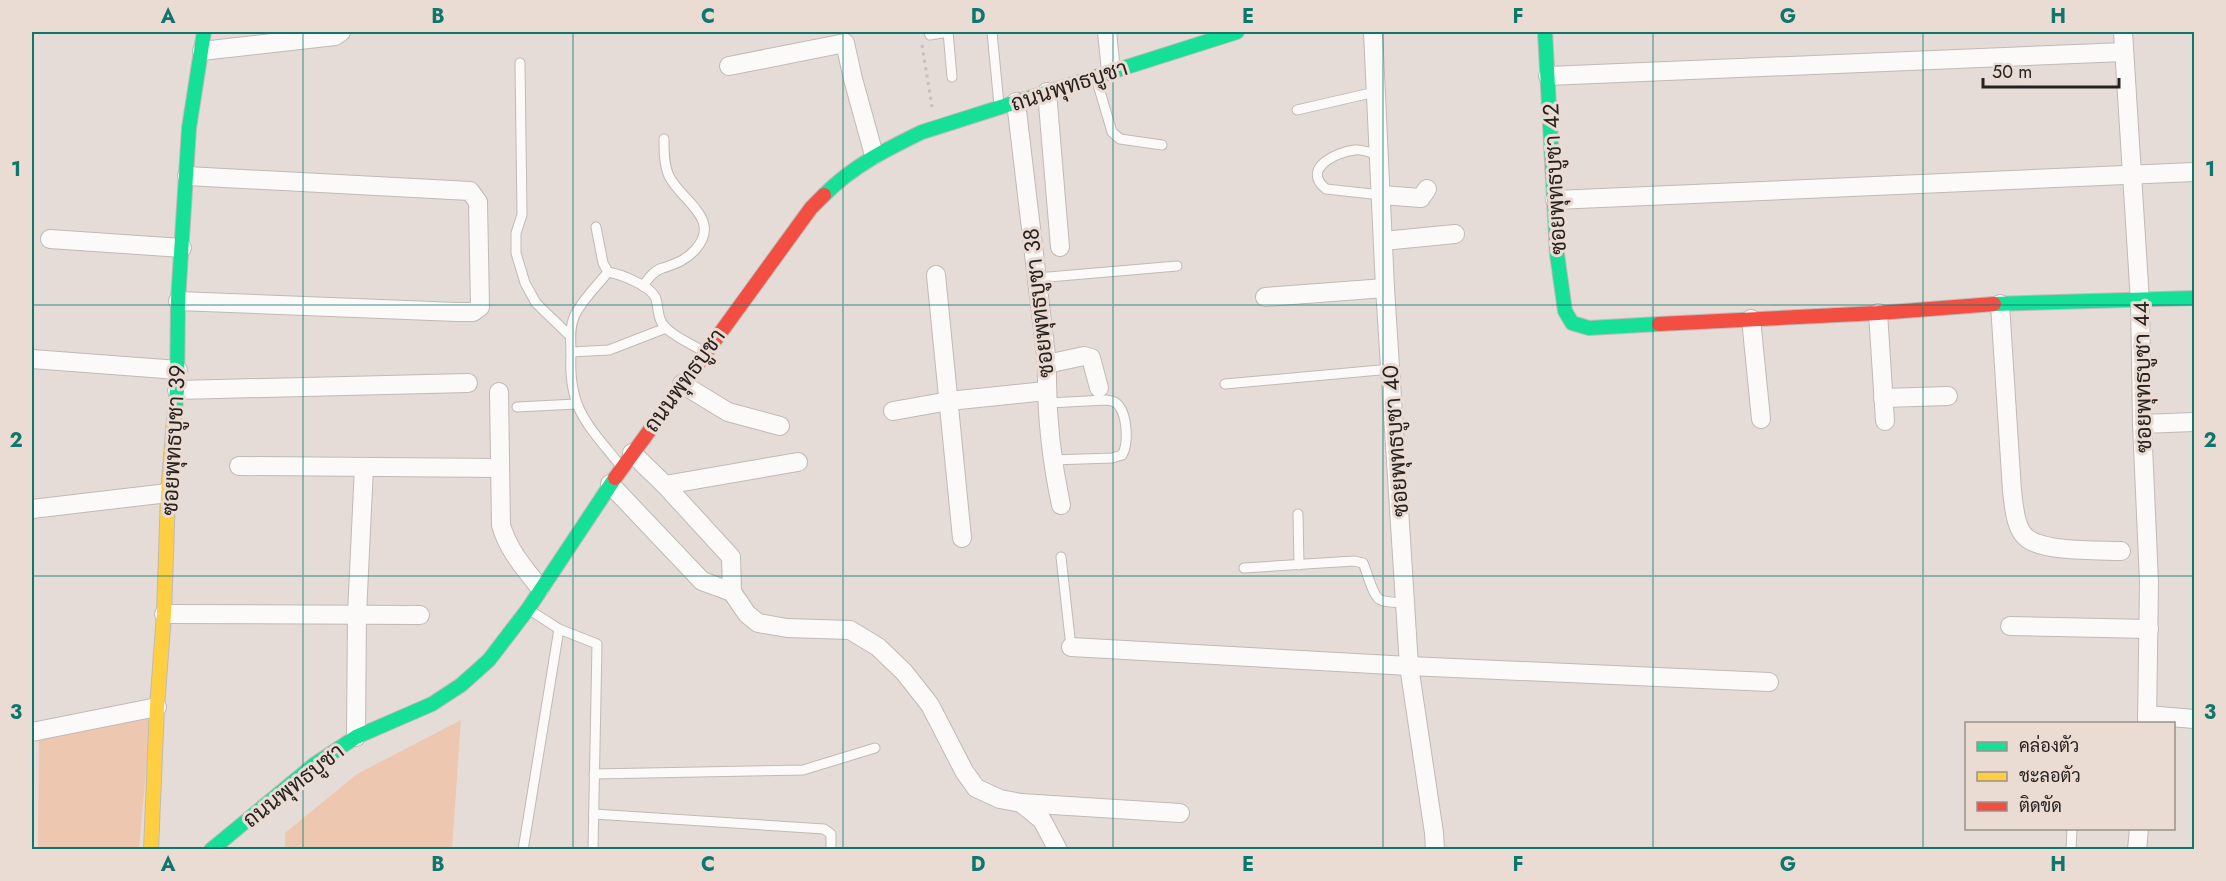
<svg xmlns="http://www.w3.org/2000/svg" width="2226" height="881" font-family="Jost,Sarabun,sans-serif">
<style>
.green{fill:#eec7b0}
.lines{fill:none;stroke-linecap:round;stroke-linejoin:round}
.lane-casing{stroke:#c0b9b6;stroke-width:11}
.street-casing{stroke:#c0b9b6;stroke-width:20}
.fast-casing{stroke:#c0b9b6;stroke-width:16}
.slow-casing{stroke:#c0b9b6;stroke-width:16}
.jam-casing{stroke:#c0b9b6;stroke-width:16}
.path{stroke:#c2bfbd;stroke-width:3;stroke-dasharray:3 4.5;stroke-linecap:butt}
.lane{stroke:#fbfaf9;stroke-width:9}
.street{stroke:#fbfaf9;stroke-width:18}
.fast{stroke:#16e098;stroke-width:14}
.slow{stroke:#ffcf43;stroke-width:14}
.jam{stroke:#f24e42;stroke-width:14}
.grid{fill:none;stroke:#0f766e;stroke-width:1.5;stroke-opacity:0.55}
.labels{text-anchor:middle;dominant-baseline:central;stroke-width:6;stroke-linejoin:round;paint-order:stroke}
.street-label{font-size:22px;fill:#27221f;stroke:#eadbd3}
.neatline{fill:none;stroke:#0f766e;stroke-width:2}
.grid-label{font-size:20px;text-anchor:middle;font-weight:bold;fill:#0f766e}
</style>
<rect width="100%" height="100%" fill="#e5dcd8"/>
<!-- green -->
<g class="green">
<polygon points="151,715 139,849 38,850 39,740"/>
<polygon points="461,720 452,849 285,849 285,833 357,774"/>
</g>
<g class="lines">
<defs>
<g id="lane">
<polyline points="929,32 930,35 948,32 952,77"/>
<polyline points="992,32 999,105"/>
<polyline points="520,63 522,215 516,233 516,253 525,283 536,303 569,335"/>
<polyline points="1096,78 1112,132 1120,139 1162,145"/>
<polyline points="1297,110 1375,92"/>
<path d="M1378 155C1371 153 1363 149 1355 150 1336 152 1301 169 1326 189L1381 195"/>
<path d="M596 227 603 263 608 272C620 274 652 286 656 299 659 310 657 320 667 329 677 338 691 344 703 351"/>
<path d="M608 272C597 286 581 301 574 317 569 330 571 341 571 354 568 409 588 425 620 465"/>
<polyline points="1037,278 1177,266"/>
<path d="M643 286C648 279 654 270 663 268 675 264 686 260 695 250 723 219 681 201 669 176 664 165 664 151 664 139"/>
<polyline points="571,352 609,350 666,328"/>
<polyline points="1225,384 1391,369"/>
<path d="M1048 403 1106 400C1111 401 1116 401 1119 406 1127 416 1129 444 1122 455L1112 458 1052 460"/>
<polyline points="517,407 576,404"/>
<polyline points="1298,514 1299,565"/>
<polyline points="1061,557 1071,647"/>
<path d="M1244 568 1354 561 1363 563C1367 571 1373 598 1381 600 1388 603 1398 602 1405 603"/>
<polyline points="528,609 559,629 597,644 593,850"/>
<polyline points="594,774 803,770 875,748"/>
<polyline points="594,814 824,829 831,834 831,850"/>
<polyline points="523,850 559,629"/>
<polyline points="2071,850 2072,828"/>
</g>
<g id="street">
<polyline points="1107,32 1111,71"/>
<polyline points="1373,32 1385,288 1409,666 1434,833 1435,850"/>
<polyline points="2123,32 2140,301 2142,424 2149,582 2147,724"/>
<polyline points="202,51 335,36 341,32"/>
<polyline points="729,66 845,43 853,79 874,155"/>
<polyline points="1548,76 2124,52"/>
<polyline points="1047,92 1060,247"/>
<path d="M1016 102 1047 364C1046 412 1051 458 1061 505"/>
<polyline points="1381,195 1421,198 1427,189"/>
<polyline points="1555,200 2194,172"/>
<polyline points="50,239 182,248"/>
<polyline points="1383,241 1455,234"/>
<polyline points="936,275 962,538"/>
<polyline points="1265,297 1385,288"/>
<polyline points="178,301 457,312 473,312 480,307 478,202 470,191 187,176"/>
<path d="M2000 304 2012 491C2014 506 2015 530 2028 539 2046 552 2098 550 2121 551"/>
<polyline points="1878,313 1885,421"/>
<polyline points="1751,319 1761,419"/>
<polyline points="32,359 178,370"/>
<polyline points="1047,364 1084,356 1091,358 1099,388"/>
<polyline points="682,384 728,412 780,426"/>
<polyline points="177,390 468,383"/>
<path d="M499 392 501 525C508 550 525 569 540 588"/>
<polyline points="1883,398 1948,396"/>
<polyline points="893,411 949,401 1046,391"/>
<polyline points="2142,424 2194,422"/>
<polyline points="632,453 665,485 731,557 732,592 747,614 758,623 787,628 850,630 878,647 904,672 930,705 964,771 976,788 1000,799 1021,803 1042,820 1058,850"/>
<polyline points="239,466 500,468"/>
<polyline points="610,484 702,581 732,592"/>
<polyline points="665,485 798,462"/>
<polyline points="32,509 168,493"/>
<polyline points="164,614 420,615"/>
<polyline points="2010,626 2149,629"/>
<polyline points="1071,647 1409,666 1769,682"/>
<polyline points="2147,715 2194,719"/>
<polyline points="32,732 157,707"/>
<polyline points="356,737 357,614 364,467"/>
<polyline points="1021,803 1180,813"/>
<polyline points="2137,850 2139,828"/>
</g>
<g id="fast">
<polyline points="1545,32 1557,254 1565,311 1572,323 1589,328 1659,324"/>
<path d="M824 195C853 166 885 150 922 132L1237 32"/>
<polyline points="1994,304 2194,298"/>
<polyline points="174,420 177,390 178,301 189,128 204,32"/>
<polyline points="211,850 315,764 356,737 432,704 461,685 489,660 528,609 615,478"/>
</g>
<polyline id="slow" points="151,850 157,707 164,614 168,493 174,420"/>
<g id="jam">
<polyline points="1659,324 1878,313 1994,304"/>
<polyline points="615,478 811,208 824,195"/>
</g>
</defs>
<!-- lane casing -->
<use href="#lane" class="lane-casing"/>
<!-- street casing -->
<use href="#street" class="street-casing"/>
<!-- fast casing -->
<use href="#fast" class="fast-casing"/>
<!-- slow casing -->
<use href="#slow" class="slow-casing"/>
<!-- jam casing -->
<use href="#jam" class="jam-casing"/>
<!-- path -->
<polyline class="path" points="922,45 932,107"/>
<!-- lane -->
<use href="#lane" class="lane"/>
<!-- street -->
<use href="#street" class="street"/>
<!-- fast -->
<use href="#fast" class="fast"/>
<!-- slow -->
<use href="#slow" class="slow"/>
<!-- jam -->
<use href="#jam" class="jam"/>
</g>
<!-- grid -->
<path class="grid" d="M303 32V850M573 32V850M843 32V850M1113 32V850M1383 32V850M1653 32V850M1923 32V850M32 305H2194M32 576H2194"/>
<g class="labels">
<!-- street labels -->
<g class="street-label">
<text transform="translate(1069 85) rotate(-18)">ถนนพุทธบูชา</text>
<text transform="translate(1554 179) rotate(-93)">ซอยพุทธบูชา 42</text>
<text transform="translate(1038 303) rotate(-96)">ซอยพุทธบูชา 38</text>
<text transform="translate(2142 377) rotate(-91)">ซอยพุทธบูชา 44</text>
<text transform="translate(684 380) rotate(-54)">ถนนพุทธบูชา</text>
<text transform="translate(173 440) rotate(-87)">ซอยพุทธบูชา 39</text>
<text transform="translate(1395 441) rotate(-94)">ซอยพุทธบูชา 40</text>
<text transform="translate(293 785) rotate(-38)">ถนนพุทธบูชา</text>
</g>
</g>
<!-- border -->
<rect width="2226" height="881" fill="none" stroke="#eadbd3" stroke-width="66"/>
<!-- legend -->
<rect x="1965" y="722" width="210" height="108" fill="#eadbd3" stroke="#9c918b" stroke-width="1.5"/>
<rect x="1977" y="742" width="30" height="9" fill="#16e098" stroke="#9c918b" stroke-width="1.5"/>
<text x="2019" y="752" font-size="18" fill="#27221f">คล่องตัว</text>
<rect x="1977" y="772" width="30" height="9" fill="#ffcf43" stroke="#9c918b" stroke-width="1.5"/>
<text x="2019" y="782" font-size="18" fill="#27221f">ชะลอตัว</text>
<rect x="1977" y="802" width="30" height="9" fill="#f24e42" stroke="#9c918b" stroke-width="1.5"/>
<text x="2019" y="812" font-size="18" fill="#27221f">ติดขัด</text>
<!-- scale -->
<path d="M1983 78v9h136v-9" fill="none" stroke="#27221f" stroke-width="3"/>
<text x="1992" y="78" font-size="18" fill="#27221f" stroke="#eadbd3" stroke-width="4.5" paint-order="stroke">50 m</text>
<rect x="33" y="33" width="2160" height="815" class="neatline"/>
<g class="grid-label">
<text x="168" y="23">A</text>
<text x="438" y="23">B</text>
<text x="708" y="23">C</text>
<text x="978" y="23">D</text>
<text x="1248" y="23">E</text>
<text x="1518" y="23">F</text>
<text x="1788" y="23">G</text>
<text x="2058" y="23">H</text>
<text x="16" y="176">1</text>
<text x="2210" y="176">1</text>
<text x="16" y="447">2</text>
<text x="2210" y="447">2</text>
<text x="16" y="719">3</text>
<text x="2210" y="719">3</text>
<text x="168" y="871">A</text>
<text x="438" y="871">B</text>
<text x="708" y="871">C</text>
<text x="978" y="871">D</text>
<text x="1248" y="871">E</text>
<text x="1518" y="871">F</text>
<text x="1788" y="871">G</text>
<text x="2058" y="871">H</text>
</g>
</svg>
